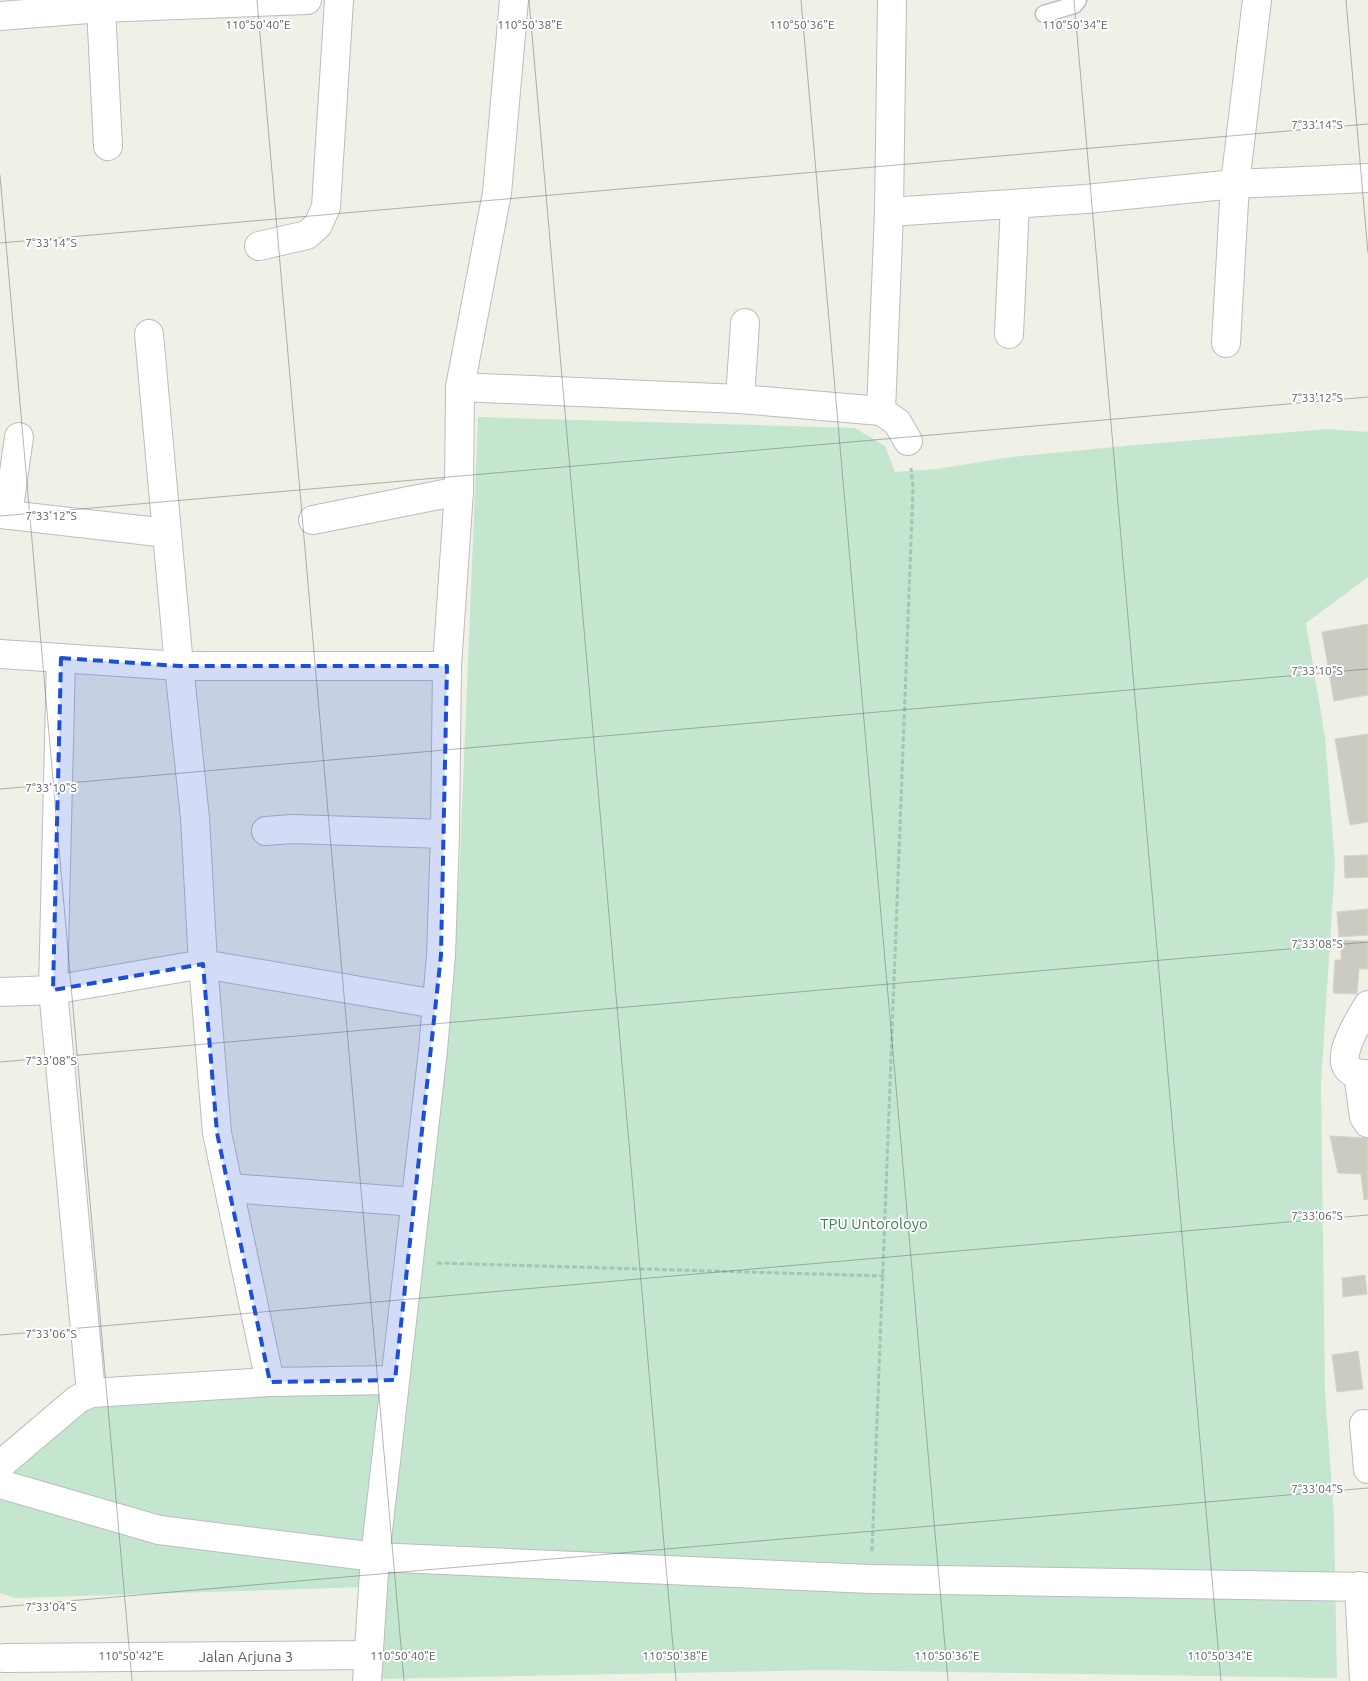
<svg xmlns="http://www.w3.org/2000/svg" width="1368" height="1681" font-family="Ubuntu,sans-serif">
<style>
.green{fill:#c4e6cf}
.building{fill:#cbcbc2;stroke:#d4d4c5}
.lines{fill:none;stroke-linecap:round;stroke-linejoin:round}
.service-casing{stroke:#bbbcc2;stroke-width:19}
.minor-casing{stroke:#bbbcc2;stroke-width:30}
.tertiary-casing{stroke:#bbbcc2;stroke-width:30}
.path{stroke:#9dc7b6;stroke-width:3;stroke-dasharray:5 2.5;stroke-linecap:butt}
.service{stroke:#fff;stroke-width:16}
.minor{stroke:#fff;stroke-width:28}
.tertiary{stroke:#fff;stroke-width:28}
.marked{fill:#1d4ed8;fill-opacity:0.2;stroke:#1d4ed8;stroke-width:4;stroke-dasharray:10 6;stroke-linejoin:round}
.ticks{fill:none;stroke:#5e5f66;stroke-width:1;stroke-opacity:0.45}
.labels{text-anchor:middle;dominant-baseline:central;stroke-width:4;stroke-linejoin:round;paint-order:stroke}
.park-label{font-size:15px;fill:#378454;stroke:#fff}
.street-label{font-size:15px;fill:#5e5f66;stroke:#fff}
.ticks-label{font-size:12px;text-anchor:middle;fill:#5e5f66;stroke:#fff;stroke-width:4;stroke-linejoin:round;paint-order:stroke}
</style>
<rect width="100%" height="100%" fill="#eff0e6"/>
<!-- green -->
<g class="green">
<polygon points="478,417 855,428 885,446 895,472 936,469 1012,457 1136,445 1327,429 1368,432 1368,577 1306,623 1325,737 1335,864 1321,1083 1325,1393 1334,1516 1337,1678 824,1670 377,1679 459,883"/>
<polygon points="384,1386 365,1587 15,1598 0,1593 0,1481 89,1402"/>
</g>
<!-- building -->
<g class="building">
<polygon points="1368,624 1368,695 1334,701 1322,632"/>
<polygon points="1368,734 1368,822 1350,825 1335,739"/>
<polygon points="1368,855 1368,877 1345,878 1344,856"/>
<polygon points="1368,909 1368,935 1339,937 1337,912"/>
<polygon points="1341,940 1368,941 1368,969 1359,969 1357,994 1333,993 1335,960 1341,960"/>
<polygon points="1330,1136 1368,1138 1368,1199 1364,1200 1361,1174 1338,1173"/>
<polygon points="1365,1275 1367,1294 1343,1297 1342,1278"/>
<polygon points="1358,1351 1363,1389 1337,1392 1332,1355"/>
</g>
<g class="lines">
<defs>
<polyline id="service" points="1044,14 1074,5 1078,0"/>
<g id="minor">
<polyline points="101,8 108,146"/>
<polyline points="889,212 1086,199 1235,184 1368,178"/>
<polyline points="259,246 307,235 318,225 326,207 339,0"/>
<polyline points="149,334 179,666 195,818 203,964 217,1133 270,1382"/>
<polyline points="1009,334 1015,204"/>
<polyline points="1226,343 1235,184 1257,0"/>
<polyline points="460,387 740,399 881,411 897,422 908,441"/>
<polyline points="740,399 745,323"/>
<polyline points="881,411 889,212 892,0"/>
<polyline points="0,514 167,533"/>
<polyline points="8,515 19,437"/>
<polyline points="313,520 459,491"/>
<polyline points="0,654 179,666 447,666"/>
<polyline points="61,658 53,990 91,1393"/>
<polyline points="266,831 292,829 445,834"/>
<polyline points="0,992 53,990 203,964 436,1004"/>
<path d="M1368 1005C1358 1022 1321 1077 1368 1074"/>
<polyline points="1358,1073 1364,1117 1368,1123"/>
<polyline points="229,1188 415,1202"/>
<polyline points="1364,1424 1368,1469"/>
<polyline points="0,1465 78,1399 91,1393 270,1382 395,1380"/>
<polyline points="0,1484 159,1530 375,1557 871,1579 1368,1587"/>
<polyline points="1359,1586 1364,1681"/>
<polyline points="4,1658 369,1655"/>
<polyline points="367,1681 375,1557 433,1050 441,955 445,834 447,666 459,491 460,387 497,193 514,0"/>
</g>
<polyline id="tertiary" points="0,16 101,8 307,0"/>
</defs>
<!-- service casing -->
<use href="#service" class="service-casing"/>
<!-- minor casing -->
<use href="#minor" class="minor-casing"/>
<!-- tertiary casing -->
<use href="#tertiary" class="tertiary-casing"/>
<!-- path -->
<g class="path">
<polyline points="437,1263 884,1276"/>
<polyline points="872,1551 913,489 911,468"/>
</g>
<!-- service -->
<use href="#service" class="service"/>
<!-- minor -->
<use href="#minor" class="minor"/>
<!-- tertiary -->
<use href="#tertiary" class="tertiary"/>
</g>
<!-- marked area -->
<path class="marked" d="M61 658 179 666H447L441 955 395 1380 270 1382 217 1133 203 964 53 990Z"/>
<!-- ticks -->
<path class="ticks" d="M257 0 404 1681M529 0 676 1681M801 0 948 1681M1074 0 1221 1681M1346 0 1368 253M0 175 132 1681M0 243 1368 124M0 516 1368 397M0 789 1368 669M0 1062 1368 942M0 1335 1368 1215M0 1607 1368 1488"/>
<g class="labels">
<!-- park labels -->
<g class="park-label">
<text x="874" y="1223">TPU Untoroloyo</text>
</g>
<!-- street labels -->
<g class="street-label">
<text x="246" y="1656">Jalan Arjuna 3</text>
</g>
</g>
<g class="ticks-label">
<text x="258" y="29">110°50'40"E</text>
<text x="802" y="29">110°50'36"E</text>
<text x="530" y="29">110°50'38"E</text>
<text x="1075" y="29">110°50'34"E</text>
<text x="1317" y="129">7°33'14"S</text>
<text x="51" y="247">7°33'14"S</text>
<text x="1317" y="402">7°33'12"S</text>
<text x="51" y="520">7°33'12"S</text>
<text x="1317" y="675">7°33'10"S</text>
<text x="51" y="792">7°33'10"S</text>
<text x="1317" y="948">7°33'08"S</text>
<text x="51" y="1065">7°33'08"S</text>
<text x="1317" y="1220">7°33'06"S</text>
<text x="51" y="1338">7°33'06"S</text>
<text x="1317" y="1493">7°33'04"S</text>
<text x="51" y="1611">7°33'04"S</text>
<text x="131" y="1660">110°50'42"E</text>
<text x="403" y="1660">110°50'40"E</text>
<text x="675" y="1660">110°50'38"E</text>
<text x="947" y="1660">110°50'36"E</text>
<text x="1220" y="1660">110°50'34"E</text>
</g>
</svg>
